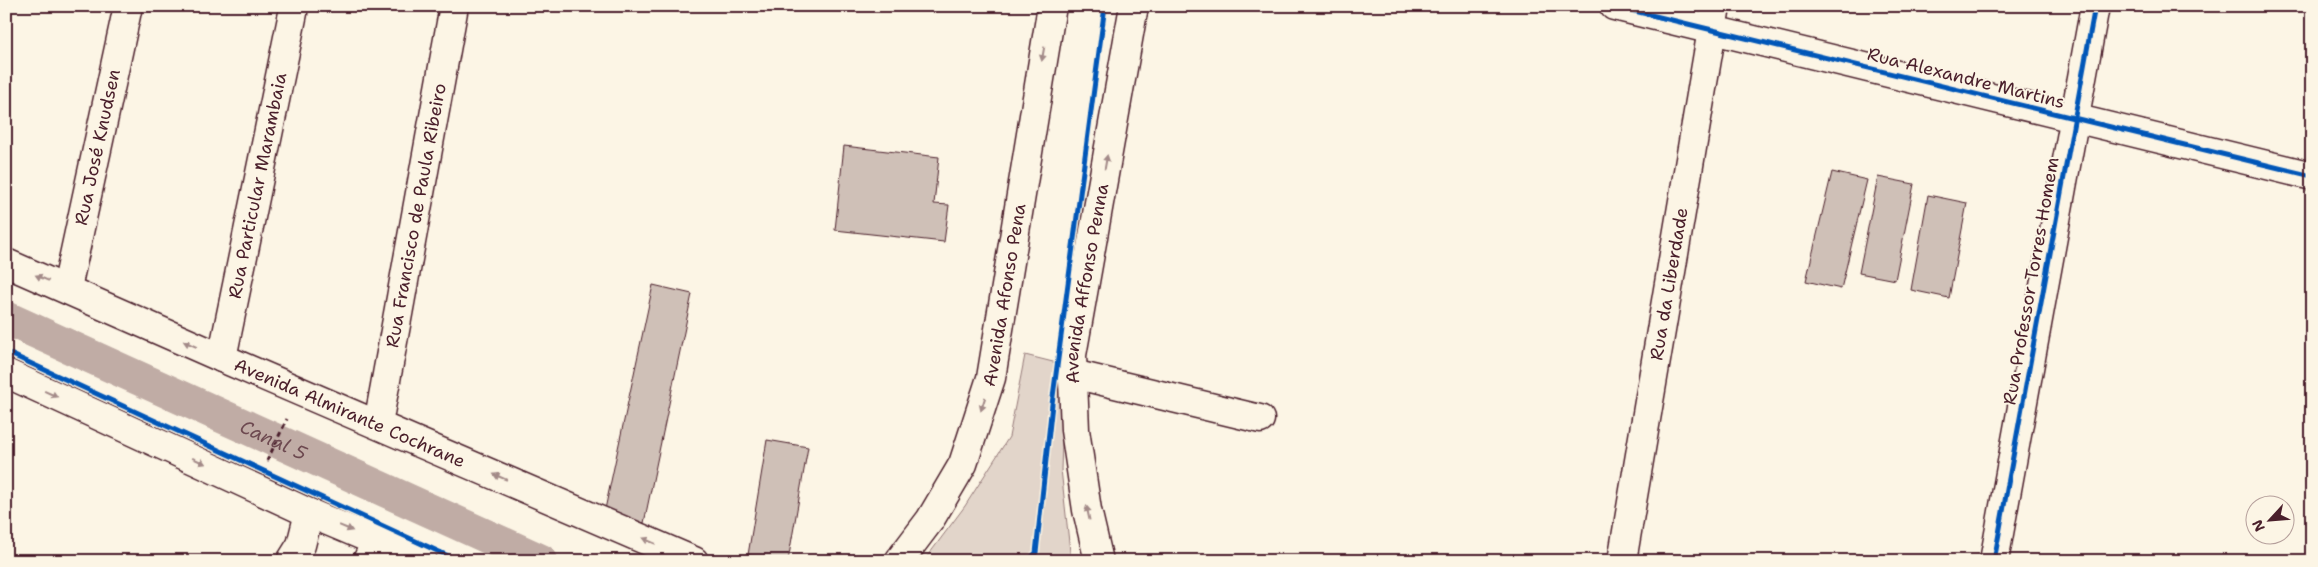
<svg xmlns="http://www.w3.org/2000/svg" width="2318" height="567" font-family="'Shantell Sans',sans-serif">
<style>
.green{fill:#e2d5ca;stroke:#967a7a}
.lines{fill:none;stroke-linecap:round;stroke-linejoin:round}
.canal{stroke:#c0aca5;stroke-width:34}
.building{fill:#cfc0b7;stroke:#4a1f2b}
.minor-casing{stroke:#4a1f2b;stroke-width:31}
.major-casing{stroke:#4a1f2b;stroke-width:31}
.path{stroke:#4a1f2b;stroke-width:3;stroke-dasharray:5 4;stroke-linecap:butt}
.minor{stroke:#fcf5e5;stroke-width:28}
.major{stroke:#fcf5e5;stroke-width:28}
.cycleway-casing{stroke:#fcf5e5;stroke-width:8}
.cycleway{stroke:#0057b8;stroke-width:5}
.oneway{fill:#a38a88}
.labels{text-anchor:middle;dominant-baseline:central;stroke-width:4;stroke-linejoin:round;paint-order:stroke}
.street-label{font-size:18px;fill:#4a1f2b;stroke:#fcf5e5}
.water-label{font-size:19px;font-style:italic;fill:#6d4950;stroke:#fcf5e5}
</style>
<rect width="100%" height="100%" fill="#fcf5e5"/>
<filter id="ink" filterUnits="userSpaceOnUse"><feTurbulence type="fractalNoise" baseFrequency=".02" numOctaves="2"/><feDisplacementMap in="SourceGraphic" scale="10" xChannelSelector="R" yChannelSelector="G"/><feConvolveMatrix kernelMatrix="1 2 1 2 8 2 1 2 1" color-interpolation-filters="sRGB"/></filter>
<g filter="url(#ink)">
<!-- green -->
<polygon class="green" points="1025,355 1065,365 1061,469 1071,561 924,561 965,506 1009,437"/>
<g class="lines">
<!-- canal -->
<path class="canal" id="s1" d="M6 318 541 561"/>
</g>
<!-- building -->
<g class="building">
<polygon points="844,146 939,157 934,204 949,205 944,242 835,230"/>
<polygon points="1832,172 1867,180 1841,289 1806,281"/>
<polygon points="1878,177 1914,184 1895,280 1859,273"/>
<polygon points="1928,195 1967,203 1949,298 1911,290"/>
<polygon points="653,285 692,294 644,523 604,514"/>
<polygon points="767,440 808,447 788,561 748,555"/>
</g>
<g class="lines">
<defs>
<g id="minor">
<polyline points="1614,6 2312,176"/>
<path id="s2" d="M67 288 128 6"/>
<path id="s3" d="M222 358 293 13"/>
<polyline points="1073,374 1260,419"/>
<path id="s4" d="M378 424 454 6"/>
<polyline points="291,561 301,545 309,513"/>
<polyline points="367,561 376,541"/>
<path id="s5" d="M1622 561 1716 6"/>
<polyline points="1994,561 2095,6"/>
</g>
<g id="major">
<path id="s6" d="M6 263 222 358 694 561"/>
<polyline points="6,373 309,513 423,561"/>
<path id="s7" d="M899 561 930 520 963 464 991 378 1052 6"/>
<path id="s8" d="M1099 561 1087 510 1075 430 1072 355 1134 6"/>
</g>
</defs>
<!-- minor casing -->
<use href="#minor" class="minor-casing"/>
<!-- major casing -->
<use href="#major" class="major-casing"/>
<!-- path -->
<polyline class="path" points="267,461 287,419"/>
<!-- minor -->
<use href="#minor" class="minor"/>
<!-- major -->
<use href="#major" class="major"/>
<defs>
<g id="cycleway">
<polyline points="1614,6 2312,176"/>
<polyline points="6,352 459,561"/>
<polyline points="1027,561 1036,553 1052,404 1105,6"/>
<polyline points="1994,561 2095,6"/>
</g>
</defs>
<!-- cycleway casing -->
<use href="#cycleway" class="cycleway-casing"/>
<!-- cycleway -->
<use href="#cycleway" class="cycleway"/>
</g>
<!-- one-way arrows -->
<defs><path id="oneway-solid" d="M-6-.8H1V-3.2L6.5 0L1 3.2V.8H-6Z" transform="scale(1.25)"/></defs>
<g class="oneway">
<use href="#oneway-solid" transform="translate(1043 54) rotate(100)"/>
<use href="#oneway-solid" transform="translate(1106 162) rotate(-80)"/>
<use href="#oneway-solid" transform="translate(42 278) rotate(-157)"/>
<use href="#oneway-solid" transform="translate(190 344) rotate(-156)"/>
<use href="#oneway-solid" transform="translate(51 394) rotate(24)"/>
<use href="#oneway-solid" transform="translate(983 404) rotate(108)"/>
<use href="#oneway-solid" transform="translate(199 461) rotate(24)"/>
<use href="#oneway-solid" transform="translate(500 477) rotate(-157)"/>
<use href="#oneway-solid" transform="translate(1088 513) rotate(-102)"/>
<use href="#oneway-solid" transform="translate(346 528) rotate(23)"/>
<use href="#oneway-solid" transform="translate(649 541) rotate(-157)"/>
</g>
</g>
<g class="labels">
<!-- street labels -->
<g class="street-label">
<text transform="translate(1966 78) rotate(14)">Rua Alexandre Martins</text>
<text stroke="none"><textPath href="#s2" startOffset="144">Rua José Knudsen</textPath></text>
<text stroke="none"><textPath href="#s3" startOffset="176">Rua Particular Marambaia</textPath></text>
<text stroke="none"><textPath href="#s4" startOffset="212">Rua Francisco de Paula Ribeiro</textPath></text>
<text transform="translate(2031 281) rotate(-80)">Rua Professor Torres Homem</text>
<text stroke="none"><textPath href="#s8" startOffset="281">Avenida Affonso Penna</textPath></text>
<text stroke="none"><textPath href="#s5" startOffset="281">Rua da Liberdade</textPath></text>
<text stroke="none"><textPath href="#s7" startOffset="291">Avenida Afonso Pena</textPath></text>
<text stroke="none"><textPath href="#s6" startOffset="375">Avenida Almirante Cochrane</textPath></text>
</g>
<!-- water labels -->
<g class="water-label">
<text stroke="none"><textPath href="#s1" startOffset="294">Canal 5</textPath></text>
</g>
</g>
<!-- margin -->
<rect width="2318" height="567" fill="none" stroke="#fcf5e5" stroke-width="25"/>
<rect x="12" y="12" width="2293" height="542" fill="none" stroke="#4a1f2b" stroke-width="2" filter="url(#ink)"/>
<!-- north arrow -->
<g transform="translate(2270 520) rotate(244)"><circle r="24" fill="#fcf5e5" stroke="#b59f9b"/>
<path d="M0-4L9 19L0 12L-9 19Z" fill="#4a1f2b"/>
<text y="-8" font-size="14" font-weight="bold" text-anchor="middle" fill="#4a1f2b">N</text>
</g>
</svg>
